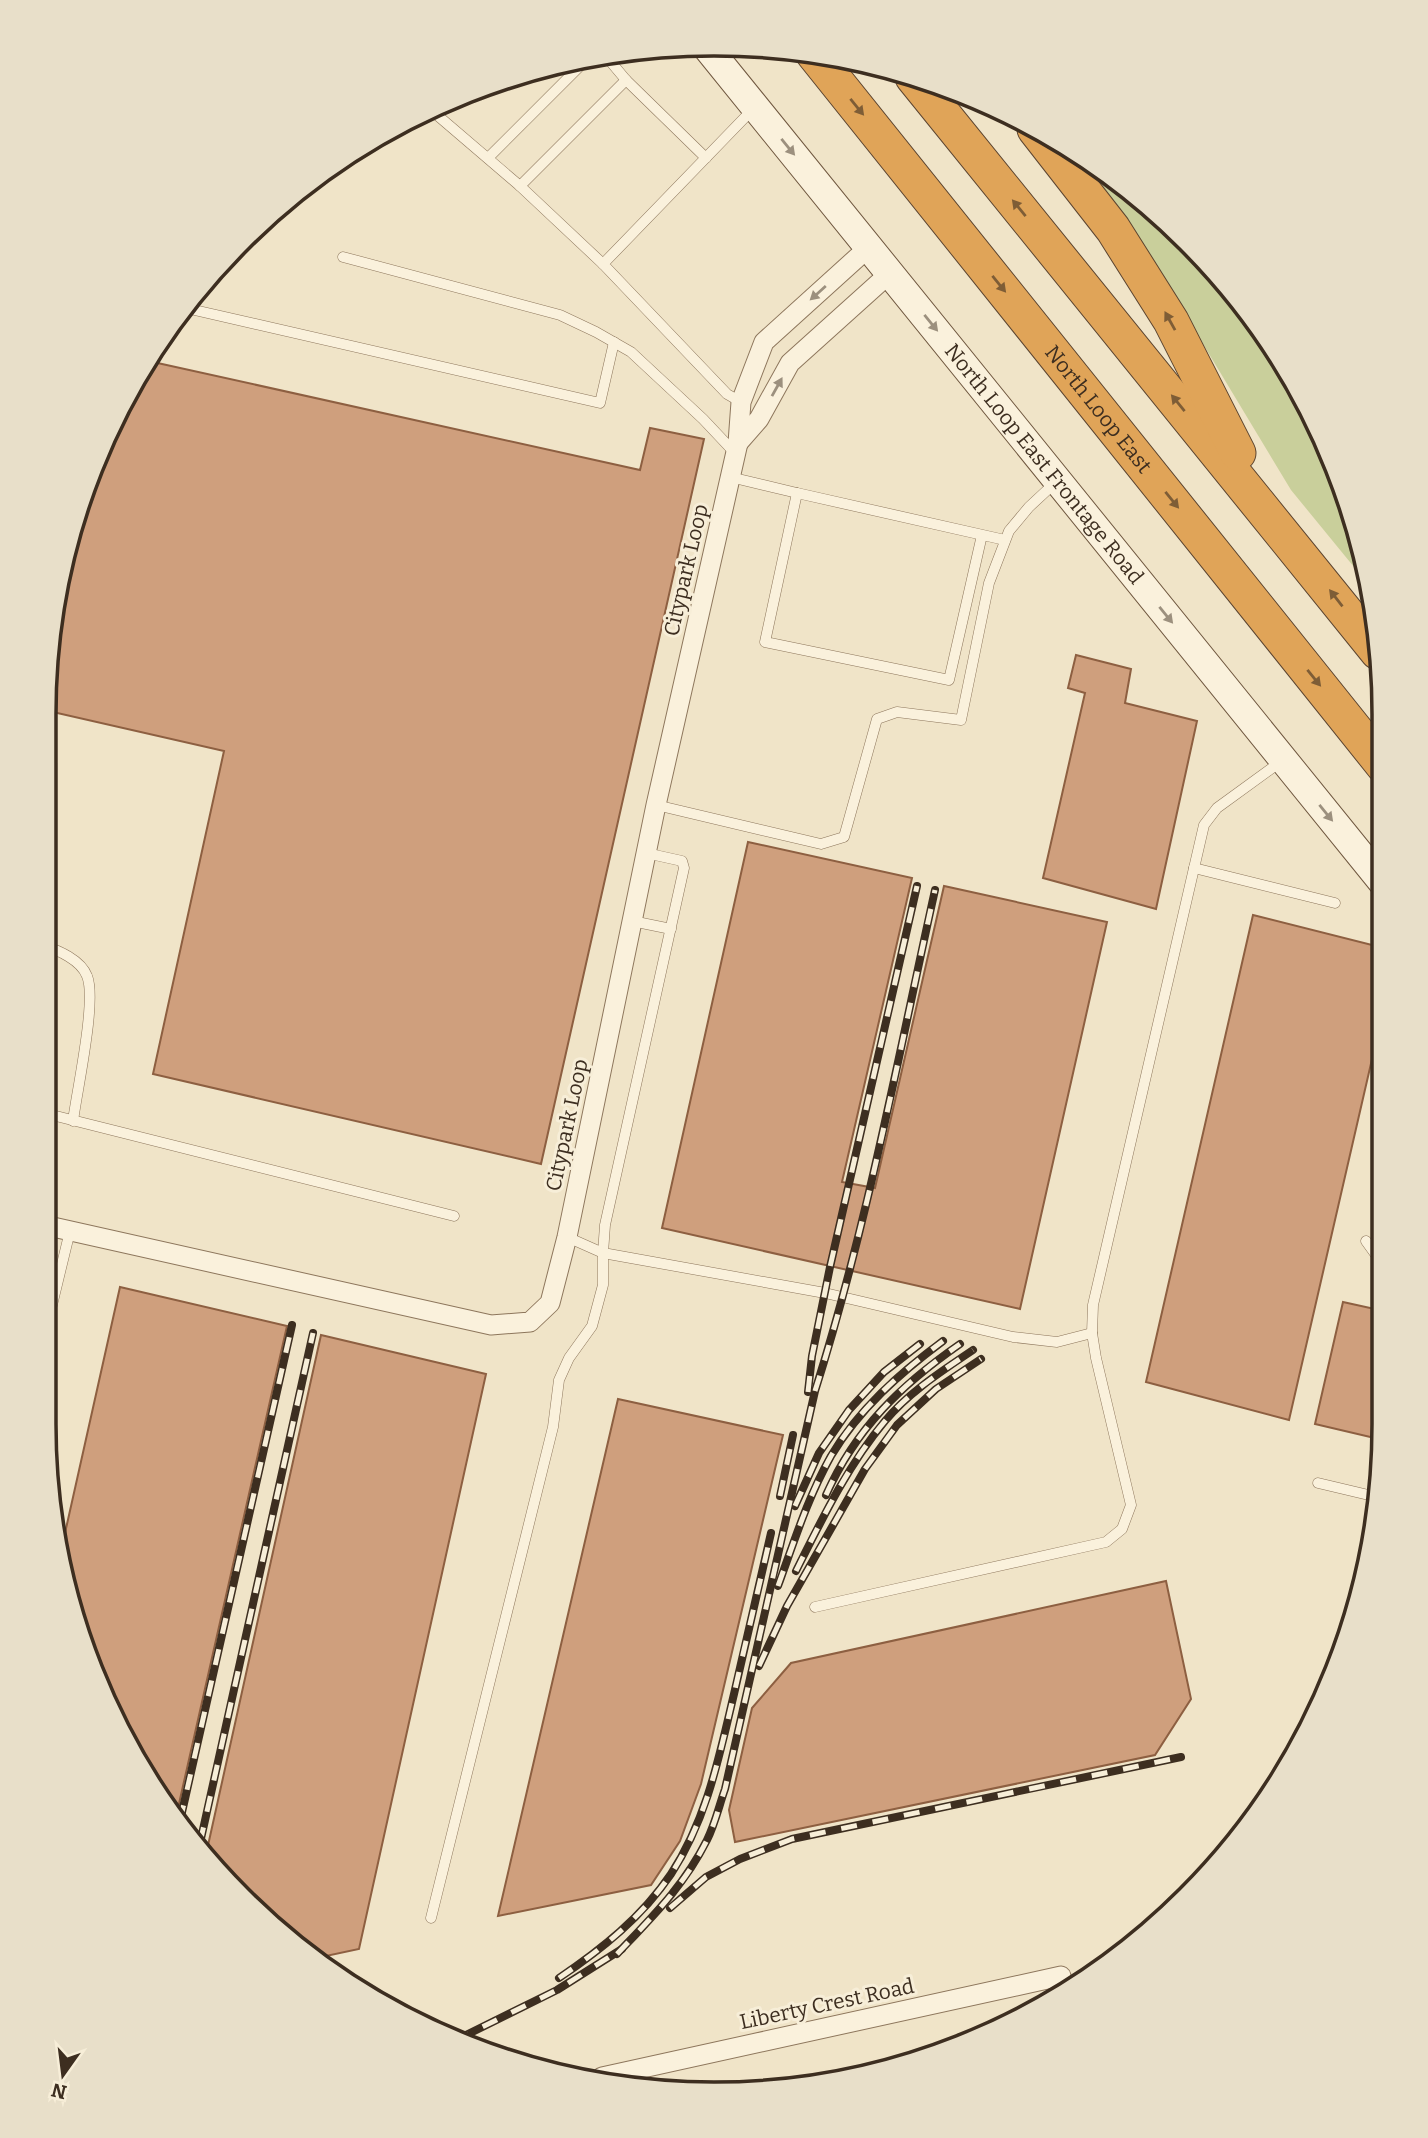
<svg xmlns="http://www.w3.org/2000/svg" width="1428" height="2138" font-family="Bitter,serif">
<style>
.green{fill:#c9cf9b}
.building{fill:#cf9f7d;stroke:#8d5f41;stroke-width:2}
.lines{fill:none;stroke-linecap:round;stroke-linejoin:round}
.lane-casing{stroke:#8d765c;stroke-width:11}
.street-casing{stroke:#8d765c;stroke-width:21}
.secondary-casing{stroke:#6f573f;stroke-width:30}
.highway-casing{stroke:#5b4430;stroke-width:37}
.lane{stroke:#faf1dc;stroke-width:10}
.street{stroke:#faf1dc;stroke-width:19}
.secondary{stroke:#faf1dc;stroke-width:28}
.highway{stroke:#e0a458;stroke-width:35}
.rail-casing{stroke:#3d2e20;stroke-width:8}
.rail{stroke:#f7eed8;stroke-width:5;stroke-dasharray:16;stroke-linecap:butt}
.oneway{fill:#7e5d36}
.oneway2{fill:#9c907e}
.labels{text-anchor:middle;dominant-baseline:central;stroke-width:6;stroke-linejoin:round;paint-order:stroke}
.street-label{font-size:21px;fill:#3d2e20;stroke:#f7eed8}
.rim{fill:none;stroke:#3d2e20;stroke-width:3.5}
</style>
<rect width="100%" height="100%" fill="#f0e4c8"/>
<!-- green -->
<polygon class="green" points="1072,149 1086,156 1188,240 1271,341 1333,457 1372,589 1291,490 1141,241"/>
<!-- building -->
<g class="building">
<polygon points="153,362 640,470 650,428 704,439 541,1164 153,1074 224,751 44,710 57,584 113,417"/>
<polygon points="1076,655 1131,669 1125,703 1197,721 1156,909 1043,878 1085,693 1068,688"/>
<polygon points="748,842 912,878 842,1182 875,1188 944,886 1107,922 1020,1309 662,1228"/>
<polygon points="1253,915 1384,948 1384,1007 1289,1420 1146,1382"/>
<polygon points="120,1287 287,1326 176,1817 157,1797 79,1639 63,1542"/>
<polygon points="1343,1302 1384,1311 1383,1440 1315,1424"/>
<polygon points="321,1335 486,1374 359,1949 312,1959 306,1956 207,1850"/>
<polygon points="618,1399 783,1435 701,1784 680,1841 651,1885 498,1916"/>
<polygon points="1166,1581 1191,1699 1155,1755 735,1842 729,1810 752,1708 791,1663"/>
</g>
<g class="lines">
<defs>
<g id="lane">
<polyline points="605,55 626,80"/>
<polyline points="430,109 520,186"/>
<polyline points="488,158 590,56"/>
<polyline points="249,233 251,235 370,141"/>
<polyline points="343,257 560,315 596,332 631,352 703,419 735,453"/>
<polyline points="603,264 520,186 626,80 706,158"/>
<polyline points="190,309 600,403 614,342"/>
<polyline points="741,402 727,394 603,264 754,108"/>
<polyline points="730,477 797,493"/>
<polyline points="982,535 949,680 765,642 797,493 1005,540"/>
<polyline points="656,805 821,844 844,837 877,719 897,712 961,720 989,583 1009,531 1029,507 1057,481"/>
<polyline points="646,853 682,861 684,868 605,1225 603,1253 825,1293 1013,1337 1057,1342 1092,1333"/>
<polyline points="1194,868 1335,903"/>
<polyline points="632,921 671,929"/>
<path d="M44 946C58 950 81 960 87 976 97 1000 77 1090 73 1121"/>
<polyline points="44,1113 454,1216"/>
<polyline points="1366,1241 1384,1266"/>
<polyline points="44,1338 70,1231"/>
<polyline points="1318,1483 1377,1497"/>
<polyline points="815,1607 1106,1542 1122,1529 1131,1505 1096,1358 1092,1333 1093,1305 1204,825 1217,808 1283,760"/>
<polyline points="431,1918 553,1427 559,1380 569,1358 592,1326 603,1285 603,1253 567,1237"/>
</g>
<g id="street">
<polyline points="738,443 759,419 790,363 890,273"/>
<polyline points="44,1225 491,1325 530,1322 550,1303 567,1237 656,805 738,443 741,402 764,342 869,247"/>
<polyline points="602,2077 1061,1976"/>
</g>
<g id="secondary">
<path id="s1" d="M705 45 1384 884"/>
</g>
<g id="highway">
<path id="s2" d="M814 54 1384 766"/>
<polyline points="913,77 1378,652"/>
<polyline points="1035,129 1113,229 1171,321 1238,453"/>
</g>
</defs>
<!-- lane casing -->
<use href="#lane" class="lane-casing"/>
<!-- street casing -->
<use href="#street" class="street-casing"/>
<!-- secondary casing -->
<use href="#secondary" class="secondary-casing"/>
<!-- highway casing -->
<use href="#highway" class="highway-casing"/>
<!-- lane -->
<use href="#lane" class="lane"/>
<!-- street -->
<use href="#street" class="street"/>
<!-- secondary -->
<use href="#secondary" class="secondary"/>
<!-- highway -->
<use href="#highway" class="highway"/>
<defs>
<g id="rail">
<polyline points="808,1392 812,1356 830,1267 917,886"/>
<path d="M826 1495C856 1428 901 1385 960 1344"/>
<polyline points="780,1496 793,1435"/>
<polyline points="795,1506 819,1453 849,1410 884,1372 920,1344"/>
<path d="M796 1571C822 1519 848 1465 885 1421 909 1392 942 1371 973 1350"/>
<path d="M778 1586C794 1542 808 1497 831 1456 859 1409 900 1373 943 1341"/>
<polyline points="759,1666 787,1606 865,1469 897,1425 936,1389 981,1359"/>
<polyline points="180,1821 292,1325"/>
<polyline points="200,1843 313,1333"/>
<polyline points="670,1908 706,1877 740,1859 792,1839 1181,1757"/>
<path d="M617 1954C652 1917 684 1886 707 1840 715 1824 719 1806 725 1789L815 1391C867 1227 898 1057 935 890"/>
<path d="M559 1978C602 1949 642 1917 671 1874 707 1819 719 1757 734 1694 746 1640 759 1587 771 1533"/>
<polyline points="454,2041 557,1990 622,1949"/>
</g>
</defs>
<!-- rail casing -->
<use href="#rail" class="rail-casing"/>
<!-- rail -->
<use href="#rail" class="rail"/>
</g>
<!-- one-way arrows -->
<defs><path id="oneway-solid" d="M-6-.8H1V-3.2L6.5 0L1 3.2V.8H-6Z" transform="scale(1.75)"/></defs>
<g class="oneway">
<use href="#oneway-solid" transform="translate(857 107) rotate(51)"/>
<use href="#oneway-solid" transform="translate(1019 208) rotate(-129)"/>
<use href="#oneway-solid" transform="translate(999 284) rotate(51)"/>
<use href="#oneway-solid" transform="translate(1170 321) rotate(-119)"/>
<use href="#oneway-solid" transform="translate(1178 403) rotate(-129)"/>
<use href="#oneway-solid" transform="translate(1172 500) rotate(51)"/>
<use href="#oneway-solid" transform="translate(1336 598) rotate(-128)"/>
<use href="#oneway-solid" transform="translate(1314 678) rotate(51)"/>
</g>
<g class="oneway2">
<use href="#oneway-solid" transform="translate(788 147) rotate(51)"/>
<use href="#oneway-solid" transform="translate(818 293) rotate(138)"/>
<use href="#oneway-solid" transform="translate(931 323) rotate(51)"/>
<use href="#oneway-solid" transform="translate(777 387) rotate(-61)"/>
<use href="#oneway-solid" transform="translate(1166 615) rotate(51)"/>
<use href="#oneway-solid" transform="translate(1326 813) rotate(51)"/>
</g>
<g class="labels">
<!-- street labels -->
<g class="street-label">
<text stroke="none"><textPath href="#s2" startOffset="455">North Loop East</textPath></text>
<text stroke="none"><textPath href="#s1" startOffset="539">North Loop East Frontage Road</textPath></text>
<text transform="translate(686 570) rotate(-77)">Citypark Loop</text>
<text transform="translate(567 1125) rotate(-78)">Citypark Loop</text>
<text transform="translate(827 2004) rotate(-12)">Liberty Crest Road</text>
</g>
</g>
<!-- crop -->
<path d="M0 0H1428V2138H0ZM714 56H714A658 658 0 0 1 1372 714V1424A658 658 0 0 1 714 2082H714A658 658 0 0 1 56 1424V714A658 658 0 0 1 714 56Z" fill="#e8dfc9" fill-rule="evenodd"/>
<path class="rim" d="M714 56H714A658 658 0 0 1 1372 714V1424A658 658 0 0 1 714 2082H714A658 658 0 0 1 56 1424V714A658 658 0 0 1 714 56Z"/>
<!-- north arrow -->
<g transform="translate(63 2075) rotate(194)" stroke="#f7eed8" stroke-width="5" paint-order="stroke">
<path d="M0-5L12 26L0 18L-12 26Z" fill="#3d2e20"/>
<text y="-10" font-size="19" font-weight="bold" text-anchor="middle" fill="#3d2e20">N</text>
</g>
</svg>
